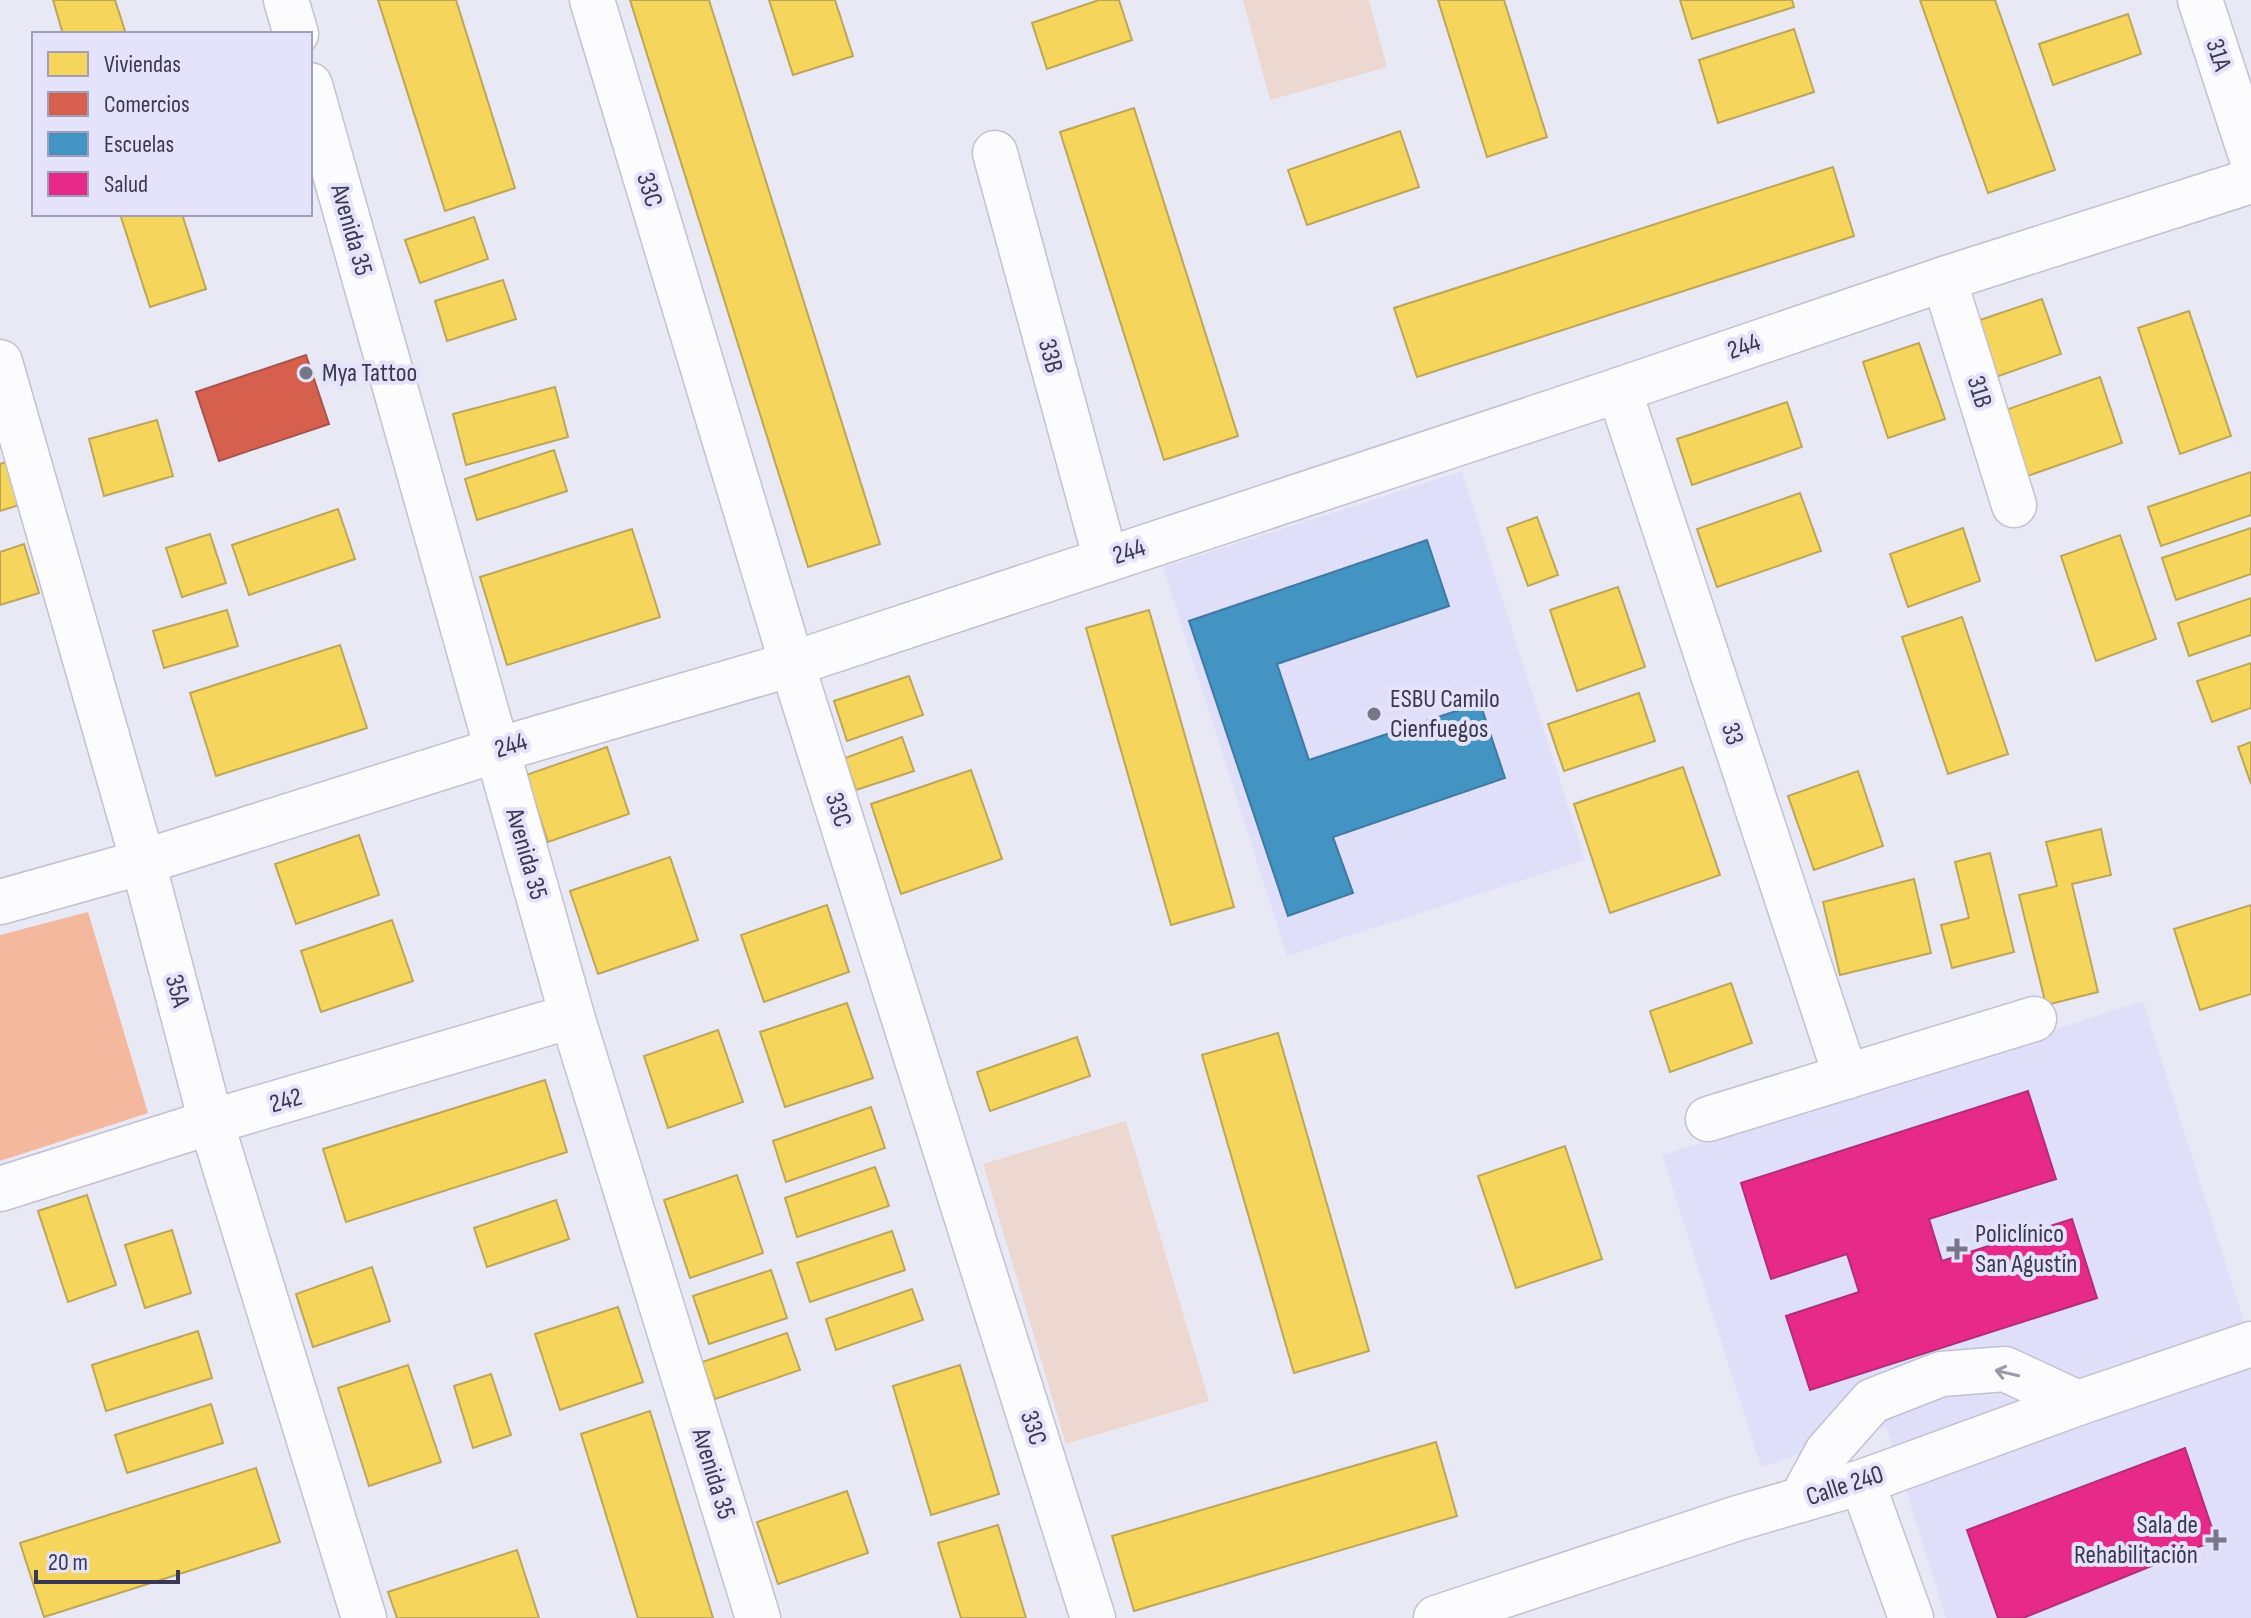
<svg xmlns="http://www.w3.org/2000/svg" width="2251" height="1618" font-family="'Sofia Sans Condensed',sans-serif">
<style>
.built{fill:#e0dffa}
.green{fill:#edd7d1}
.forest{fill:#f3b89d}
.homes{fill:#f6d55c;stroke:#bea659;stroke-width:2}
.shops{fill:#d6604d;stroke:#a8544e;stroke-width:2}
.schools{fill:#4393c3;stroke:#4178a1;stroke-width:2}
.health{fill:#e7298a;stroke:#b32e79;stroke-width:2}
.lines{fill:none;stroke-linecap:round;stroke-linejoin:round}
.minor-casing{stroke:#c2c1d1;stroke-width:47}
.minor{stroke:#fcfcfe;stroke-width:44}
.oneway{stroke:#9c9aa8}
.poi-dot{fill:#78778a;stroke:#e4e3fb;stroke-width:3}
.labels{text-anchor:middle;dominant-baseline:central;stroke-width:8;stroke-linejoin:round;paint-order:stroke}
.street-label{font-size:26px;fill:#3b3951;stroke:#e4e3fb}
.poi-label{font-size:26px;fill:#3b3951;stroke:#e4e3fb;text-anchor:start}
</style>
<rect width="100%" height="100%" fill="#e9e9f5"/>
<!-- built -->
<g class="built">
<polygon points="1462,471 1585,860 1287,956 1163,567"/>
<polygon points="2143,1001 2251,1344 2251,1618 1946,1618 1886,1427 1761,1467 1662,1155"/>
</g>
<!-- green -->
<g class="green">
<polygon points="1243,0 1369,0 1387,67 1270,100"/>
<polygon points="1126,1121 1209,1401 1066,1444 983,1164"/>
</g>
<!-- forest -->
<polygon class="forest" points="88,912 148,1113 0,1161 0,935"/>
<!-- homes -->
<g class="homes">
<polygon points="53,0 115,0 126,34 63,34"/>
<polygon points="378,0 456,0 515,188 445,211"/>
<polygon points="630,0 709,0 880,544 808,567"/>
<polygon points="769,0 835,0 853,56 793,75"/>
<polygon points="1099,0 1119,0 1132,40 1047,69 1032,23"/>
<polygon points="1438,0 1504,0 1547,137 1487,157"/>
<polygon points="1680,0 1792,0 1794,7 1692,39"/>
<polygon points="1920,0 1995,0 2055,170 1988,193"/>
<polygon points="2128,14 2141,54 2053,85 2039,44"/>
<polygon points="1794,29 1814,92 1718,123 1699,60"/>
<polygon points="1134,108 1238,436 1164,460 1060,132"/>
<polygon points="1400,131 1419,187 1307,225 1288,170"/>
<polygon points="1833,167 1854,236 1417,377 1394,308"/>
<polygon points="120,214 182,214 206,289 150,307"/>
<polygon points="474,217 488,259 420,283 405,240"/>
<polygon points="503,280 516,319 447,341 435,301"/>
<polygon points="2042,299 2061,354 1996,377 1977,321"/>
<polygon points="2189,311 2231,436 2180,454 2138,328"/>
<polygon points="1919,343 1945,419 1888,438 1863,362"/>
<polygon points="2100,377 2122,443 2016,480 1994,414"/>
<polygon points="555,387 568,437 466,465 453,414"/>
<polygon points="1787,402 1802,447 1692,485 1677,439"/>
<polygon points="157,420 173,476 104,496 89,439"/>
<polygon points="554,450 567,491 477,520 465,479"/>
<polygon points="11,460 25,503 0,511 0,464"/>
<polygon points="2251,472 2251,515 2161,546 2148,507"/>
<polygon points="1800,493 1821,551 1717,587 1697,529"/>
<polygon points="338,509 355,559 249,595 232,545"/>
<polygon points="1537,517 1558,575 1528,586 1507,528"/>
<polygon points="1963,528 1980,581 1908,607 1890,554"/>
<polygon points="2251,528 2251,574 2176,600 2162,558"/>
<polygon points="632,529 660,617 507,665 480,577"/>
<polygon points="210,534 226,583 182,597 166,548"/>
<polygon points="2120,535 2156,639 2096,661 2061,556"/>
<polygon points="24,544 39,593 0,605 0,552"/>
<polygon points="1618,587 1645,667 1577,691 1550,610"/>
<polygon points="2251,598 2251,635 2189,656 2178,623"/>
<polygon points="227,610 238,646 164,668 153,631"/>
<polygon points="1149,610 1234,907 1171,925 1086,628"/>
<polygon points="1962,617 2008,754 1948,774 1902,637"/>
<polygon points="340,645 367,728 216,776 190,693"/>
<polygon points="2251,663 2251,708 2212,722 2197,681"/>
<polygon points="909,676 923,715 847,741 834,701"/>
<polygon points="1639,693 1655,741 1564,771 1548,724"/>
<polygon points="902,737 914,771 856,790 845,758"/>
<polygon points="2251,742 2251,784 2238,747"/>
<polygon points="607,747 629,814 548,842 526,775"/>
<polygon points="1683,767 1720,875 1610,913 1574,804"/>
<polygon points="971,770 1002,859 901,894 871,804"/>
<polygon points="1858,771 1883,846 1814,870 1788,796"/>
<polygon points="2101,829 2111,875 2072,884 2098,992 2046,1005 2019,895 2057,886 2046,842"/>
<polygon points="359,835 379,895 296,924 275,864"/>
<polygon points="1990,853 2014,952 1952,968 1941,925 1969,918 1955,862"/>
<polygon points="670,857 698,940 598,974 570,891"/>
<polygon points="1914,879 1931,953 1840,975 1823,902"/>
<polygon points="827,905 849,972 764,1002 741,935"/>
<polygon points="2251,905 2251,994 2200,1010 2174,929"/>
<polygon points="392,920 413,981 321,1012 301,951"/>
<polygon points="1731,983 1752,1043 1670,1072 1650,1011"/>
<polygon points="847,1003 873,1078 785,1107 760,1032"/>
<polygon points="718,1030 743,1102 668,1128 644,1056"/>
<polygon points="1278,1033 1369,1351 1294,1373 1202,1055"/>
<polygon points="1077,1037 1090,1076 990,1111 977,1072"/>
<polygon points="545,1080 567,1152 346,1222 323,1149"/>
<polygon points="871,1107 885,1148 786,1182 773,1141"/>
<polygon points="1565,1146 1602,1259 1516,1288 1478,1176"/>
<polygon points="875,1167 889,1206 797,1237 785,1198"/>
<polygon points="737,1175 763,1253 690,1278 664,1200"/>
<polygon points="87,1195 116,1285 68,1302 38,1211"/>
<polygon points="556,1200 569,1239 487,1267 474,1228"/>
<polygon points="172,1230 191,1293 145,1308 125,1245"/>
<polygon points="892,1231 905,1270 810,1302 797,1263"/>
<polygon points="372,1267 390,1321 313,1347 296,1294"/>
<polygon points="771,1270 787,1318 709,1344 693,1296"/>
<polygon points="912,1289 923,1320 836,1350 826,1319"/>
<polygon points="618,1307 643,1382 560,1410 535,1334"/>
<polygon points="198,1331 212,1378 106,1411 92,1365"/>
<polygon points="787,1333 800,1370 715,1399 702,1362"/>
<polygon points="408,1365 441,1462 369,1486 338,1388"/>
<polygon points="960,1365 999,1494 931,1515 893,1386"/>
<polygon points="491,1374 511,1435 473,1448 454,1386"/>
<polygon points="211,1404 223,1443 127,1473 115,1435"/>
<polygon points="650,1411 713,1618 638,1618 581,1434"/>
<polygon points="1436,1442 1457,1516 1134,1611 1112,1536"/>
<polygon points="256,1468 280,1542 44,1617 20,1543"/>
<polygon points="847,1491 868,1553 778,1584 757,1522"/>
<polygon points="998,1525 1026,1618 961,1618 938,1543"/>
<polygon points="517,1550 539,1618 397,1618 388,1592"/>
</g>
<!-- shops -->
<polygon class="shops" points="306,355 329,424 219,461 196,392"/>
<!-- schools -->
<polygon class="schools" points="1427,540 1449,606 1277,664 1309,760 1480,703 1505,778 1333,837 1353,893 1288,916 1189,621"/>
<!-- health -->
<g class="health">
<polygon points="2028,1091 2056,1179 1929,1219 1942,1261 2072,1219 2097,1298 1810,1390 1786,1316 1859,1292 1847,1254 1771,1279 1741,1183"/>
<polygon points="2185,1448 2216,1540 2023,1618 1998,1618 1967,1530"/>
</g>
<g class="lines">
<defs>
<g id="minor">
<polyline points="286,0 296,34"/>
<polyline points="592,0 792,664 1093,1618"/>
<polyline points="2200,0 2251,156"/>
<polyline points="310,85 572,1016 758,1618"/>
<polyline points="995,153 1106,560"/>
<polyline points="1944,279 2014,505"/>
<polyline points="0,362 143,862 211,1122 364,1618"/>
<polyline points="1619,390 1846,1077"/>
<polyline points="0,902 143,862 497,750 792,664 1619,390 1944,279 2251,181"/>
<polyline points="1708,1119 2034,1019"/>
<polyline points="0,1189 211,1122 572,1016"/>
<polyline points="1862,1482 1911,1618"/>
<polyline points="1801,1500 1827,1452 1872,1401 1941,1374 2005,1369 2078,1403"/>
<polyline points="1436,1618 1738,1518 1862,1482 2078,1403 2251,1344"/>
</g>
</defs>
<!-- minor casing -->
<use href="#minor" class="minor-casing"/>
<!-- minor -->
<use href="#minor" class="minor"/>
</g>
<!-- one-way arrows -->
<defs><path id="oneway-shaft" d="M-6 0H5M1.5-3L5.5 0L1.5 3" fill="none" stroke-width="1.6" stroke-linecap="round" stroke-linejoin="round" transform="scale(2)"/></defs>
<use class="oneway" href="#oneway-shaft" transform="translate(2007 1373) rotate(-167)"/>
<!-- markers -->
<g class="poi-dot">
<circle cx="306" cy="373" r="8"/>
<circle cx="1374" cy="714" r="8"/>
<path d="M1953 1237h8v8h8v8h-8v8h-8v-8h-8v-8h8z"/>
<path d="M2212 1528h8v8h8v8h-8v8h-8v-8h-8v-8h8z"/>
</g>
<g class="labels">
<!-- street labels -->
<g class="street-label">
<text transform="translate(2218 55) rotate(72)">31A</text>
<text transform="translate(649 190) rotate(73)">33C</text>
<text transform="translate(351 230) rotate(74)">Avenida 35</text>
<text transform="translate(1744 347) rotate(-19)">244</text>
<text transform="translate(1050 356) rotate(75)">33B</text>
<text transform="translate(1979 392) rotate(73)">31B</text>
<text transform="translate(1129 552) rotate(-18)">244</text>
<text transform="translate(1732 734) rotate(72)">33</text>
<text transform="translate(511 746) rotate(-17)">244</text>
<text transform="translate(838 810) rotate(72)">33C</text>
<text transform="translate(526 854) rotate(74)">Avenida 35</text>
<text transform="translate(177 991) rotate(75)">35A</text>
<text transform="translate(286 1101) rotate(-16)">242</text>
<text transform="translate(1033 1428) rotate(72)">33C</text>
<text transform="translate(713 1474) rotate(73)">Avenida 35</text>
<text transform="translate(1845 1486) rotate(-18)">Calle 240</text>
</g>
<!-- poi labels -->
<g class="poi-label">
<text x="322" y="373">Mya Tattoo</text>
<text x="1390" y="699">ESBU Camilo<tspan x="1390" dy="30">Cienfuegos</tspan></text>
<text x="1975" y="1234">Policlínico<tspan x="1975" dy="30">San Agustín</tspan></text>
<text x="2198" y="1525" text-anchor="end">Sala de<tspan x="2198" dy="30">Rehabilitación</tspan></text>
</g>
</g>
<!-- legend -->
<rect x="32" y="32" width="280" height="184" fill="#e4e3fb" stroke="#a09fb7" stroke-width="2"/>
<rect x="48" y="52" width="40" height="24" fill="#f6d55c" stroke="#a09fb7" stroke-width="2"/>
<text x="104" y="72" font-size="24" fill="#3b3951">Viviendas</text>
<rect x="48" y="92" width="40" height="24" fill="#d6604d" stroke="#a09fb7" stroke-width="2"/>
<text x="104" y="112" font-size="24" fill="#3b3951">Comercios</text>
<rect x="48" y="132" width="40" height="24" fill="#4393c3" stroke="#a09fb7" stroke-width="2"/>
<text x="104" y="152" font-size="24" fill="#3b3951">Escuelas</text>
<rect x="48" y="172" width="40" height="24" fill="#e7298a" stroke="#a09fb7" stroke-width="2"/>
<text x="104" y="192" font-size="24" fill="#3b3951">Salud</text>
<!-- scale -->
<path d="M36 1570v12h142v-12" fill="none" stroke="#3b3951" stroke-width="4"/>
<text x="48" y="1570" font-size="24" fill="#3b3951" stroke="#e4e3fb" stroke-width="6" paint-order="stroke">20 m</text>
</svg>
